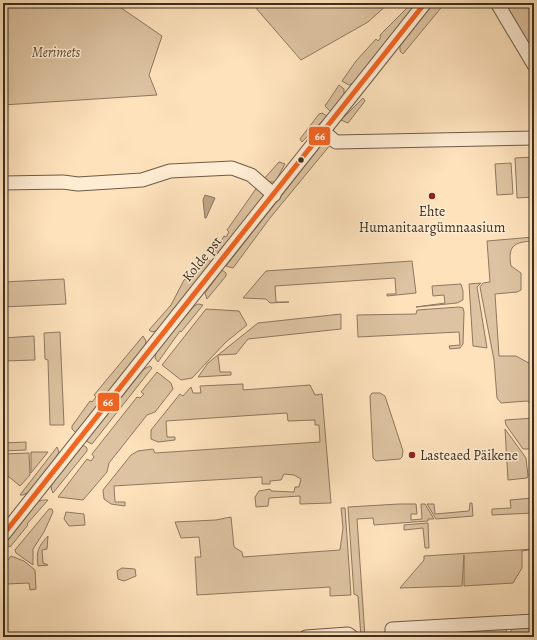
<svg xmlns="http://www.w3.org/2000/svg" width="537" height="640" font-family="Alegreya,serif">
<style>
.green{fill:#ddc3a1;stroke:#8d7860}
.water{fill:#bca586;stroke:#89755c}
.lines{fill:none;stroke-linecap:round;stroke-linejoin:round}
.minor-casing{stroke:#6d5b46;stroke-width:15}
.minor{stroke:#feecd3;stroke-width:13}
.bus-1-casing{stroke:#feecd3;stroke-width:8}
.bus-1{stroke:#f26522;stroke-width:5}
.bus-dot{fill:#3d2e1e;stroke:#feecd3;stroke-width:1.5}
.poi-dot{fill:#8f2418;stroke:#feecd3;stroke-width:1.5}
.labels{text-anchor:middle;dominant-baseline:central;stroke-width:3;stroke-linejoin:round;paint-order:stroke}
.park-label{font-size:14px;font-style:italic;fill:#5d4c38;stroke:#feecd3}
.poi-label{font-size:14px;fill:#3d2e1e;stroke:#feecd3}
.street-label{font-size:14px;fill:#3d2e1e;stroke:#feecd3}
.line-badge{stroke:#feecd3;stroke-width:1.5}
.badge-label{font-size:11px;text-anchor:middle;font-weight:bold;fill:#fff}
</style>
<rect width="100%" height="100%" fill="#fee2bc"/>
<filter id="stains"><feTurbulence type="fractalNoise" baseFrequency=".005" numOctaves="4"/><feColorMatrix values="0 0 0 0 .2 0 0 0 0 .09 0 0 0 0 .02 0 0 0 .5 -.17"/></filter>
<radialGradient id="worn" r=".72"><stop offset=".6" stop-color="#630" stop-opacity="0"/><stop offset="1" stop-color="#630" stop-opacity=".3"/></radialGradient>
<!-- green -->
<g class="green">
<polygon points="3,3 114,3 162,36 149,75 157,95 3,105"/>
<polygon points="234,3 389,3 368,22 301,60 255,7"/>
<polygon points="412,3 417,3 353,83 349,85 342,81 356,61 376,39 378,41 381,37 380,35"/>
<polygon points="433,3 445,3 403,54 400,51 400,46"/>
<polygon points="503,3 534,3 534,54"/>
<polygon points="339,85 344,89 344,95 331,112 325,106"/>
<polygon points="363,98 365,101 348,123 341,120"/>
<polygon points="322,113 327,116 302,142 300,139 319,114"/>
<polygon points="327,142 331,144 270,218 233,268 226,266 322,144"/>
<polygon points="534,157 534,197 517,198 515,158"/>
<polygon points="279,162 285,164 275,182 270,182 264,179"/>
<polygon points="511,163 513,194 497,195 495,164"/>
<polygon points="258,186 263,193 263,197 215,257 213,254 224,236 226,237 229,232 227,230"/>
<path d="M534 237V241C516 242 507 244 511 266L521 273V290L517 292 495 294 499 356H516L534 366V397L532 398 534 405 527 401 501 403 497 398 494 360 480 287 483 283 490 282 487 241Z"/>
<polygon points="208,260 212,262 158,330 152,332 149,330 171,305 184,280"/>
<polygon points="412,261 416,293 387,296 387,294 396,294 395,278 275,286 276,302 289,302 270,303 266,299 243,298 266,271"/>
<polygon points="222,270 226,273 226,276 207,299 205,293"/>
<polygon points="64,279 66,304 3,307 3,282"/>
<polygon points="481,283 477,287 487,348 473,346 469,284"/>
<polygon points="461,284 463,291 463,300 457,303 416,307 445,303 444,295 433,296 432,286"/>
<polygon points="198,304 203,305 181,332 180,331 158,362 155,358 156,352 194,306"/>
<polygon points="459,307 463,308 464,312 463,344 460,348 450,349 449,346 460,345 459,332 358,337 357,315 416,314 417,310"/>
<polygon points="206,309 239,311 247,325 226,342 192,378 181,380 162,365"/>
<polygon points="341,314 341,329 248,339 236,354 218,355 220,372 231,372 231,375 198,377 208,363 258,323"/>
<polygon points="60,332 64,425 50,425 48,360 45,359 44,333"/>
<polygon points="34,336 35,360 4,361 3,338"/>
<polygon points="143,336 146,341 145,346 76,433 72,429 72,426 90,401 92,402 96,397 94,395"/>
<polygon points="150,366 152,368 92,444 86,441 144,369"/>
<polygon points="157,372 171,383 173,389 155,412 147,415 109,463 107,472 83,500 58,497 87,459 91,461 94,457 92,454 137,397 140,398 144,394 141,392"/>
<polygon points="243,384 243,390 310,385 315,395 322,394 331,503 300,504 300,496 269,498 268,506 256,507 255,497 259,491 270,489 271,491 294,492 295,487 299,487 301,479 294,475 284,474 281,480 270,481 270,484 262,484 262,477 114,486 115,502 125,502 125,506 111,504 104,499 103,490 131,455 138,451 153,449 155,453 320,442 319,425 315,425 315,420 288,421 287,413 166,421 167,437 175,437 175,440 158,442 151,439 151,430 180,394 183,396 191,387 193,393 201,393 200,386"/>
<polygon points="372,393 380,393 385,396 403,451 402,457 400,459 376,461 373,458 370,396"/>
<polygon points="534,418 532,433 533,449 523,449 506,425 505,420"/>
<polygon points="505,429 526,458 528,476 527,478 508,480"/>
<polygon points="26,442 26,450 3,451 3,443"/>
<polygon points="83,445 87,448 87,451 53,493 51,488 52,484"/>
<polygon points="57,447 59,452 57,456 29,492 23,495 20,495"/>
<polygon points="31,452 48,452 31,473"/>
<polygon points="29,453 30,475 20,486 3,472 3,454"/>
<polygon points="532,498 533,513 492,515 492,509 511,508 510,500"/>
<polygon points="43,500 48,500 27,524 28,525 10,547 8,546 7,540 37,502"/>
<polygon points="470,503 472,503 473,516 436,519 427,504 434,504 435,514 469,511"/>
<polygon points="399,504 416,504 417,514 411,514 411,520 422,519 421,504 425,504 434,519 428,519 428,521 374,525 373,518 357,519 365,637 361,637 358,596 354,594 348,507"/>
<polygon points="341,508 345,508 351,595 330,596 330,587 197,595 195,557 201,557 199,537 181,538 175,522 216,520 231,517 234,547 242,552 243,557 340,550 343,528"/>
<polygon points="49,509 52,509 53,512 44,532 33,549 33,565 16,553 15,550"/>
<polygon points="66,512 84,514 85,525 69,526 64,519"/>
<polygon points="428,523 429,548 425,548 423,528 404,530 404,525"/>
<path d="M48 536 47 549 42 550 43 563 48 565 38 566C36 551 38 547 48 536Z"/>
<polygon points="534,549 522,551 522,568 513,583 464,586 464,555 462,586 400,588 424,560 424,556"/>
<polygon points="11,556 24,561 35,570 36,589 30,590 29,583 6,584 3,587 3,566"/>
<polygon points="122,568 135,569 136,576 124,581 118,579 117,571"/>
<polygon points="534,627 534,630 526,637 507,637 513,628"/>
<polygon points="507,629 504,637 441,637 438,633"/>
</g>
<!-- water -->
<polygon class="water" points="205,195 215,198 206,218 205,218 203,200"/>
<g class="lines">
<defs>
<g id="minor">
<polyline points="497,3 534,65"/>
<polyline points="324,132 336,142 534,138"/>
<polyline points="3,183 63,182 78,184 142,180 170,171 232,168 251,175 274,195"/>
<polyline points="3,535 425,3"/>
<polyline points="306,637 348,634 352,637"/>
<polyline points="392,637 392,629 534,621"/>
</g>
</defs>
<!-- minor casing -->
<use href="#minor" class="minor-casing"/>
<!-- minor -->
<use href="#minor" class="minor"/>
<defs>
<polyline id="bus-1" points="3,535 425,3"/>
</defs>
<!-- bus-1 casing -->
<use href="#bus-1" class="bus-1-casing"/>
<!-- bus-1 -->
<use href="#bus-1" class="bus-1"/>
</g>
<!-- markers -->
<circle class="bus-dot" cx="301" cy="160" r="3.5"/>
<g class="poi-dot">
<circle cx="432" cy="196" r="4"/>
<circle cx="412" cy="455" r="4"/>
</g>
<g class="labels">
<!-- park labels -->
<g class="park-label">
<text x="56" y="52">Merimets</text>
</g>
<!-- poi labels -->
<g class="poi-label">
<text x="432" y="211">Ehte<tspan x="432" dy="16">Humanitaargümnaasium</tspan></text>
<text x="420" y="455" text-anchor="start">Lasteaed Päikene</text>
</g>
<!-- street labels -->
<g class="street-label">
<text transform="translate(202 259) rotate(-51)">Kolde pst</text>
</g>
</g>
<g class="line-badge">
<rect x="308" y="126" width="23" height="20" rx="4" fill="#f26522"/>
<rect x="97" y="392" width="23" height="20" rx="4" fill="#f26522"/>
</g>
<g class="badge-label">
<text x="320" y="140">66</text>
<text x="108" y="406">66</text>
</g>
<!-- margin -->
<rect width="537" height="640" fill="none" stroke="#fee2bc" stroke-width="16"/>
<rect x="4" y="4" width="529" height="632" fill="none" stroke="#3d2e1e" stroke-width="2"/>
<rect x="8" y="8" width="521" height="624" fill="none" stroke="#3d2e1e"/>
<rect width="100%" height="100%" filter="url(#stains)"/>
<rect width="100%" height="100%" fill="url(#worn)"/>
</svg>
